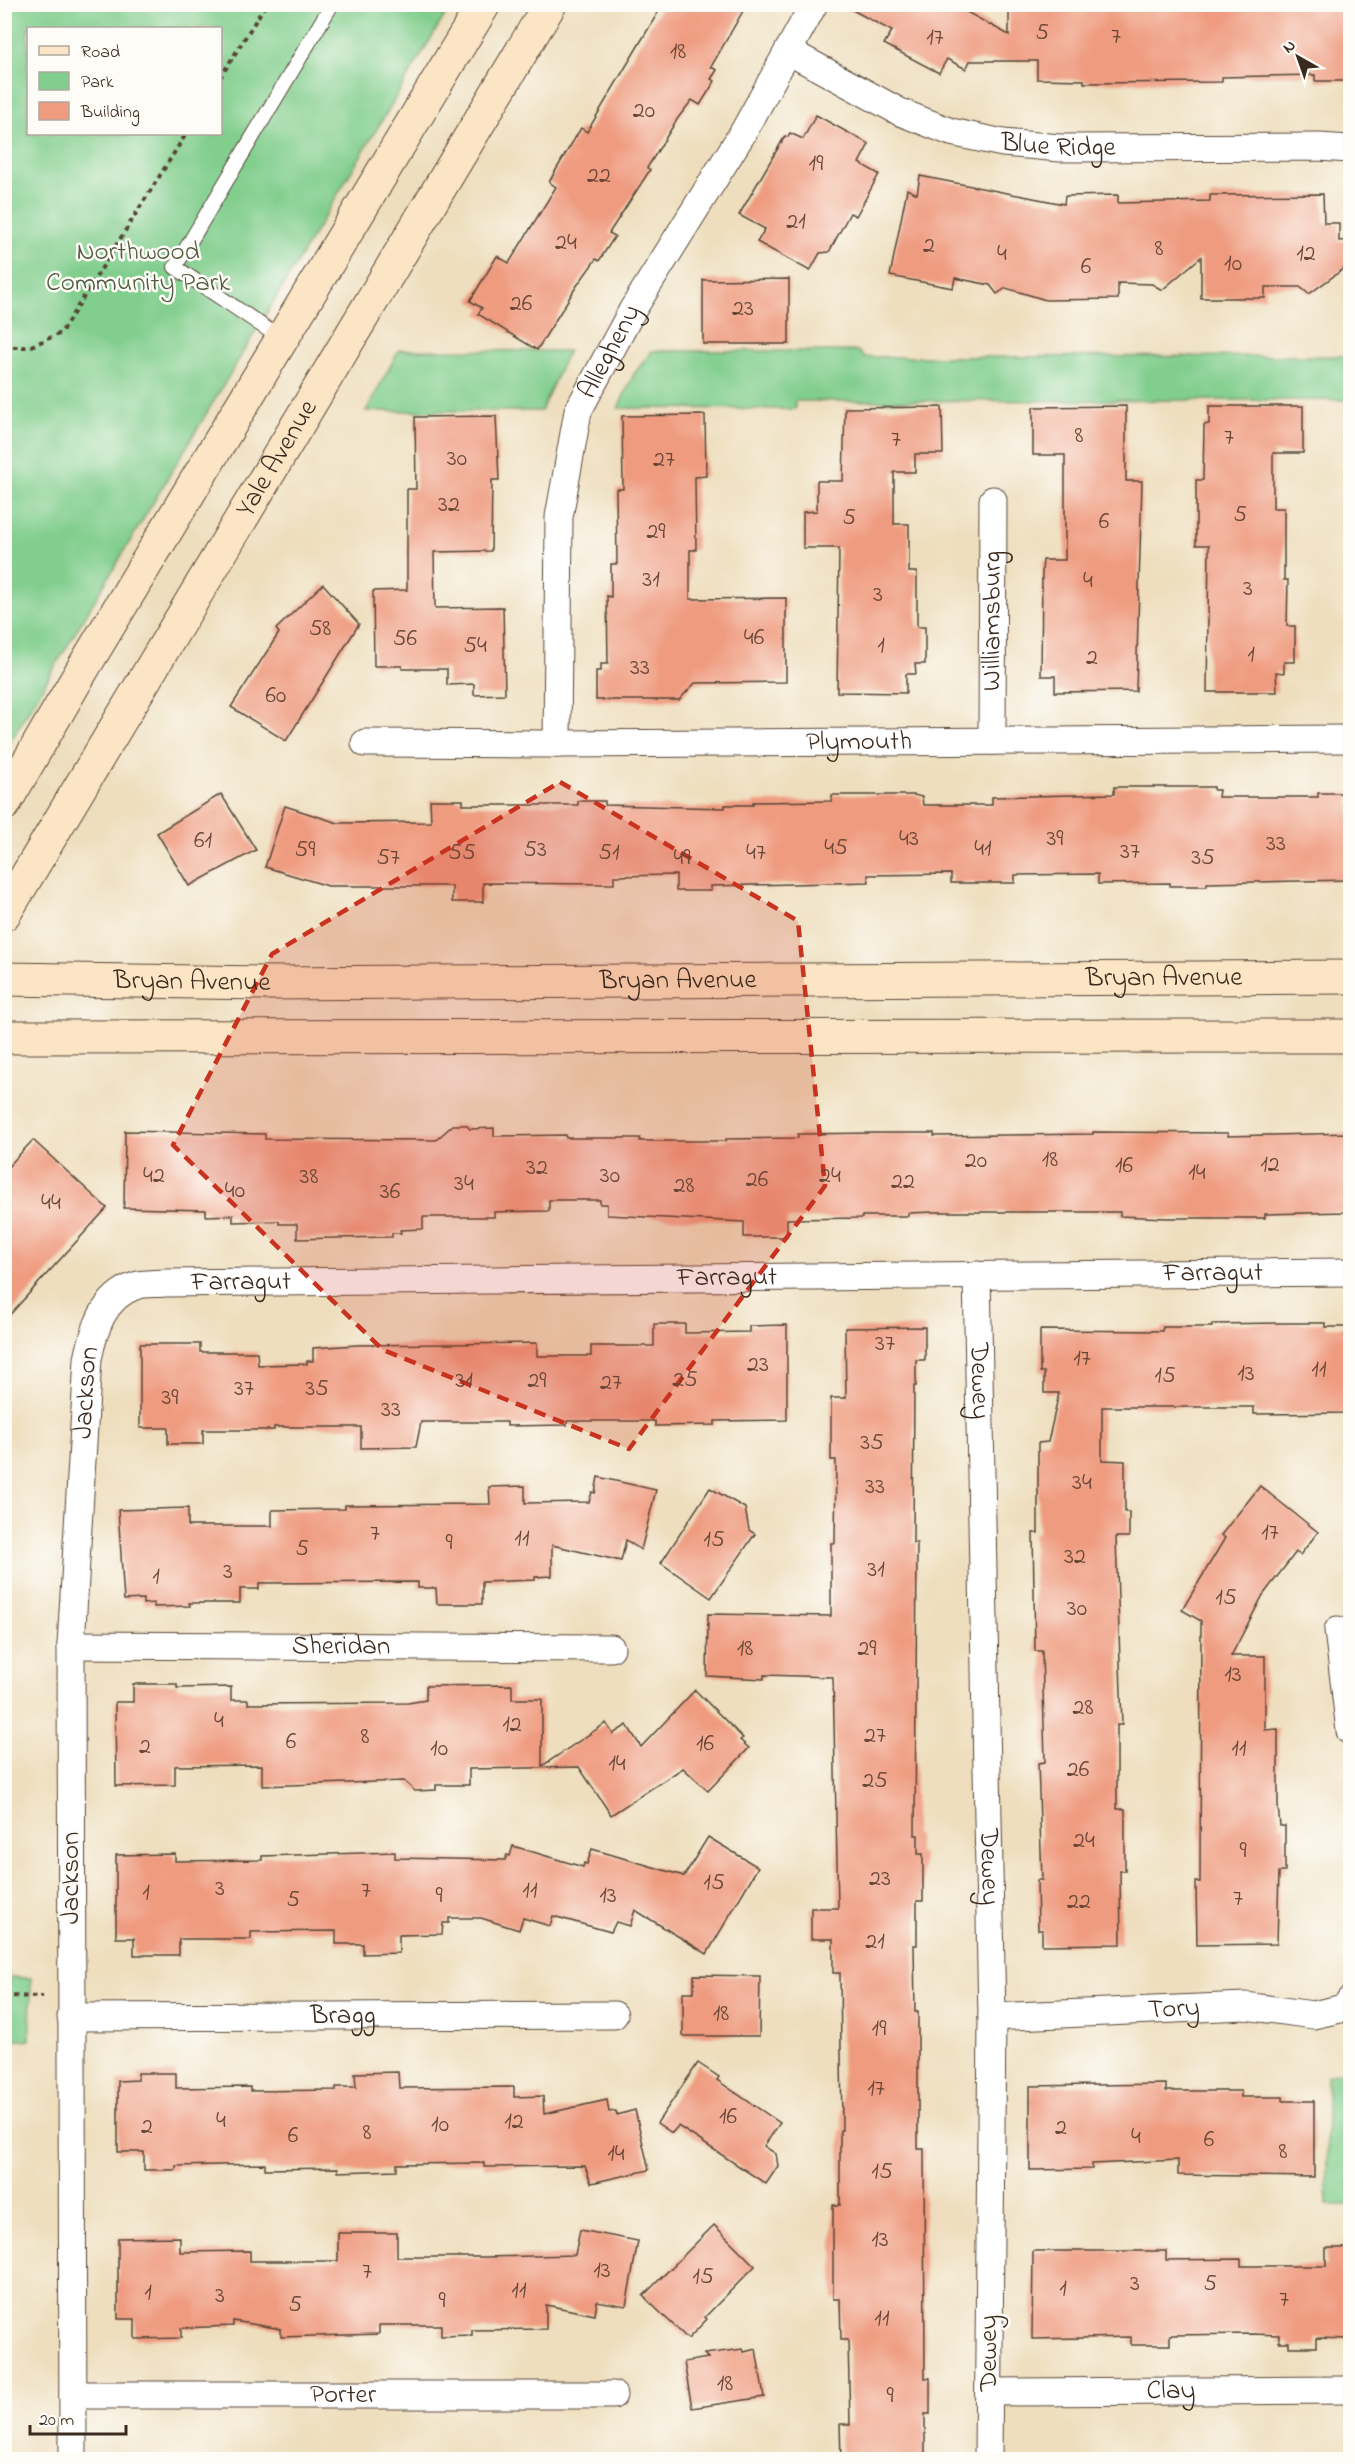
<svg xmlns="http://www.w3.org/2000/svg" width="1355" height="2464" font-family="'Indie Flower',sans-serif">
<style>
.green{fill:#81ce8d;stroke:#5e7c56;stroke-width:1.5;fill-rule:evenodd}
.building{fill:#ef9b80}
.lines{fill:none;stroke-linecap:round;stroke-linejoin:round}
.lane-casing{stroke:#564536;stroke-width:16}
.street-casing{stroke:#564536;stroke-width:29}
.secondary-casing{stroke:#564536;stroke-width:35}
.path{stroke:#564536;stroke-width:4;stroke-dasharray:4.5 4.5;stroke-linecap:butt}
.lane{stroke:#fff;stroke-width:14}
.street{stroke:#fff;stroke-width:27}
.secondary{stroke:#fce5c4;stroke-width:33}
.marked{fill:#c8321e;fill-opacity:0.2;stroke:#c8321e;stroke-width:4.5;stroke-dasharray:12 8;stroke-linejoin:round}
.labels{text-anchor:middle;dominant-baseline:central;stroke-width:5;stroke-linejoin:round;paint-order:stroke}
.number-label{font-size:24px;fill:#684636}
.street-label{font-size:27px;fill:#3b2a1e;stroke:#fdfcf7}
.park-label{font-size:27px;fill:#505b3f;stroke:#fdfcf7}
</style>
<rect width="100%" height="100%" fill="#fdfcf7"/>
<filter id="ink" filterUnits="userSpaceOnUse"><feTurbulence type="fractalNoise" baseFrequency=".0167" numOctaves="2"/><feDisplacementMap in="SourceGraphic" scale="12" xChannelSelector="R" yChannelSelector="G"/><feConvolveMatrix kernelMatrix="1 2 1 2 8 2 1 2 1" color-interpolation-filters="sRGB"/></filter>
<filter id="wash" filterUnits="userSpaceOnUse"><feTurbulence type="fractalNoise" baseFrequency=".008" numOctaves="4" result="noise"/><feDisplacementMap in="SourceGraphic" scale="24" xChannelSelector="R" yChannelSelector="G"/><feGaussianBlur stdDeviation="1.35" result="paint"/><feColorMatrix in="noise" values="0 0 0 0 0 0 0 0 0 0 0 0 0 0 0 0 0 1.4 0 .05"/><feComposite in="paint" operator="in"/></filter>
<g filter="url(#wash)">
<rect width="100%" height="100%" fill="#eedebd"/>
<!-- green -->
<g class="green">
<path d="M4 5H451L5 750H4ZM28 28H220V134H28Z"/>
<polygon points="399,350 568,351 541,411 366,411"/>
<polygon points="652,351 858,351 864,357 1350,356 1350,400 795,401 795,409 618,408 634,374"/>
<polygon points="5,1977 31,1978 30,2040 5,2040"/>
<polygon points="1350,2070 1350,2205 1327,2205 1327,2075"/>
</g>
<g id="blocks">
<!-- building -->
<g class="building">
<polygon points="663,4 747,4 711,67 717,70 711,79 715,81 700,105 692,100 678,118 647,168 650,170 609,233 615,236 599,261 596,259 576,287 537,350 478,314 482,308 470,301 497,256 509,263 556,187 549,182 563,158 581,128 587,132"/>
<polygon points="841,4 952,4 1009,35 1009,4 1350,4 1350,81 1315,81 1315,75 1222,77 1222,82 1084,83 1084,80 1037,79 1037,61 970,61 966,69 947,59 939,73 884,44 892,31"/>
<polygon points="816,115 869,144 859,163 879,174 856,216 850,213 829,252 820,253 810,271 757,242 765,229 739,215 785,136 788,137 790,133 803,139"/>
<polygon points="920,176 1064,204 1065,196 1118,195 1118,203 1210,201 1210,195 1323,194 1324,223 1339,223 1339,241 1350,240 1350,264 1309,294 1300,287 1265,287 1265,298 1201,298 1201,257 1162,290 1152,284 1118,283 1118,299 1046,300 1006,288 997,294 990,285 955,278 953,288 890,276 907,189 917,194"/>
<polygon points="789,279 789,344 703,344 703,280"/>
<polygon points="1126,406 1126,481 1142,481 1136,691 1055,692 1055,676 1041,676 1042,572 1043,560 1065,560 1065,455 1033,455 1033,407"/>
<polygon points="1209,406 1303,406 1303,453 1273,453 1273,508 1284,508 1284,580 1288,580 1287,626 1295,626 1295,662 1284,662 1284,673 1276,672 1277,692 1207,692 1209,545 1196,545 1196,480 1203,480 1204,425 1209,424"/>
<polygon points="942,407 943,454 915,454 915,472 894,472 894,524 909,524 909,572 917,572 917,627 925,627 925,664 915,664 916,674 906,674 906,693 837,692 839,548 803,548 803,512 817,511 817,481 843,481 845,408"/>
<polygon points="705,415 706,476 695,477 696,550 690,550 690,599 786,598 786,682 695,683 679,700 596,700 596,671 601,671 601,664 608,664 607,596 611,597 611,564 617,564 616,489 623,489 622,416"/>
<polygon points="496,416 499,480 492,480 491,551 434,552 435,608 503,607 505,694 474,695 474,684 447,685 447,669 402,669 402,666 374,666 373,591 407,590 407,489 416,489 415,417"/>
<polygon points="323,584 359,624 286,741 231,707 279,633 276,629"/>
<polygon points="1114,787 1214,787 1214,790 1219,790 1218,797 1318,797 1318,793 1350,793 1350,880 1207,883 1207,886 1170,886 1170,883 1098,884 1098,874 1015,875 1015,883 951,883 951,874 868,875 869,882 711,886 711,891 676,891 676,875 614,876 614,884 483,883 483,902 452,902 452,886 328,886 265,867 285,806 338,823 431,822 430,800 463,800 463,805 578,805 578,801 605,801 605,805 725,808 725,805 753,805 753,802 832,801 832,795 914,795 922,797 923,805 992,805 992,797 1114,794"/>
<polygon points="221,794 256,850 189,886 157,833"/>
<polygon points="453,1125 466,1125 470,1129 494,1128 494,1136 566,1135 566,1138 640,1138 640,1141 726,1141 726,1139 798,1138 798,1134 875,1133 934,1133 934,1136 1093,1134 1093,1132 1228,1133 1228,1136 1350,1133 1350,1197 1346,1197 1346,1212 1265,1214 1265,1218 1166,1218 1120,1216 1120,1212 934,1212 908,1213 908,1216 862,1216 862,1218 787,1219 787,1237 744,1237 744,1222 607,1215 607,1204 600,1204 600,1200 549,1200 549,1211 494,1212 494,1217 423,1217 423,1229 400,1230 401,1233 392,1233 392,1237 335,1238 297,1239 297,1224 279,1224 279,1221 233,1222 233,1215 206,1216 206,1210 124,1208 125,1131 265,1134 265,1139 436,1140"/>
<polygon points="33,1140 107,1208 4,1321 4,1171"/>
<polygon points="1287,1323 1325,1323 1325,1327 1349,1327 1350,1413 1254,1414 1254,1407 1102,1407 1102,1460 1125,1461 1125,1512 1129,1512 1129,1537 1116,1537 1122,1725 1117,1725 1117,1809 1125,1809 1125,1871 1120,1871 1121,1944 1042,1945 1042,1930 1038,1930 1037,1880 1042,1880 1038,1763 1045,1762 1042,1651 1035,1651 1033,1533 1038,1533 1038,1443 1048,1442 1059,1393 1044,1393 1044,1372 1040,1372 1040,1330 1162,1331 1163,1327 1212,1327 1212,1324"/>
<polygon points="654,1324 685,1324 685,1333 749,1332 749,1326 787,1325 787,1420 715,1421 715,1425 655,1426 655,1421 567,1421 567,1425 507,1426 507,1422 421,1422 416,1447 361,1448 361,1427 274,1427 274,1430 203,1430 203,1444 168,1444 168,1428 140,1428 140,1344 200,1344 200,1352 257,1352 258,1365 307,1364 307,1361 313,1361 313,1348 357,1345 537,1343 537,1356 591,1356 591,1346 654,1346"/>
<polygon points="925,1327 925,1360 916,1360 916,1386 914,1386 913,1543 917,1543 915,1835 918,1835 918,1854 923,1854 923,1901 917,1901 917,1945 914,1945 915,2012 918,2012 918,2149 924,2149 925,2378 930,2378 930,2414 925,2414 925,2460 841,2460 840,2424 850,2424 848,2340 841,2340 840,2299 833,2299 833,2205 840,2205 840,2130 842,2130 840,1973 833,1973 833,1939 811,1939 811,1908 838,1908 833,1677 764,1675 764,1679 707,1676 708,1614 831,1616 831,1543 835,1543 836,1460 831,1460 831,1398 846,1398 845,1328"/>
<polygon points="598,1477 656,1490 641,1550 626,1540 621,1561 552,1545 552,1576 535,1577 535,1580 482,1582 482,1604 437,1604 436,1588 418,1588 418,1582 259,1583 259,1589 240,1589 240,1603 189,1603 190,1606 154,1607 154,1603 143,1604 143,1599 124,1600 118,1510 188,1508 188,1526 272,1526 272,1510 345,1509 345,1505 490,1504 489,1487 525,1486 525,1503 589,1502 592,1492 595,1493"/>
<polygon points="1260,1486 1318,1532 1300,1555 1296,1552 1263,1595 1231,1656 1265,1656 1265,1730 1278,1729 1278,1806 1280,1826 1285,1826 1285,1872 1279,1872 1277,1944 1197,1945 1196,1882 1200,1882 1201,1621 1182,1610 1225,1538 1221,1535"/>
<polygon points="710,1488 745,1508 749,1530 755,1534 711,1598 661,1563"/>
<polygon points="133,1684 177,1684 177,1688 231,1687 231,1700 248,1700 248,1704 408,1703 426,1700 426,1686 512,1685 512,1699 542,1699 542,1766 606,1723 613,1734 627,1725 641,1747 695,1690 743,1738 740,1740 749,1748 708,1791 683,1768 611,1815 579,1767 469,1769 469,1785 436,1785 436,1790 415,1791 404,1781 262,1786 262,1765 175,1766 175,1785 116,1786 115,1702 133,1702"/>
<polygon points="708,1837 758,1867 707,1954 635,1910 630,1926 616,1922 611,1932 553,1916 550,1926 523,1918 519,1930 481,1918 449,1918 449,1923 443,1923 442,1934 399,1935 399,1953 363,1954 363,1944 336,1944 336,1931 251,1932 251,1939 179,1939 179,1955 134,1955 134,1938 116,1938 116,1855 175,1854 175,1861 262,1860 262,1856 395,1852 395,1858 505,1860 507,1855 510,1856 513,1846 583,1867 584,1863 587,1864 592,1849 684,1876"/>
<polygon points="694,1975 760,1976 759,2036 683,2036 683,1992 694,1992"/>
<polygon points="698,2063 719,2077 717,2080 780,2123 764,2146 776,2154 778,2166 766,2184 678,2126 672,2133 657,2123"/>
<polygon points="398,2072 399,2088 514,2087 514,2097 543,2096 544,2114 607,2100 609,2112 616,2111 617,2115 635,2110 649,2170 591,2183 585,2166 484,2167 484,2163 397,2164 397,2170 338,2172 338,2168 265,2169 265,2164 176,2166 176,2170 144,2170 144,2152 118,2152 118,2081 138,2080 138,2073 176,2073 176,2088 250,2087 250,2091 336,2090 336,2087 356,2087 355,2073"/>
<polygon points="1166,2084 1166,2091 1241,2091 1241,2097 1283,2097 1283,2101 1314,2101 1314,2177 1178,2175 1178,2160 1092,2164 1092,2169 1030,2170 1030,2086"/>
<polygon points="714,2225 755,2266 705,2317 707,2319 688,2339 643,2296"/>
<polygon points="580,2230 638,2241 626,2306 597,2301 595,2315 546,2305 546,2329 472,2330 472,2335 441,2336 441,2325 379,2325 379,2334 281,2337 281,2329 233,2321 233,2326 181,2328 181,2338 135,2339 135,2319 118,2319 118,2238 180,2237 180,2252 250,2251 250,2261 338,2261 338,2233 397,2233 397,2257 485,2257 575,2255"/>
<polygon points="1326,2248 1350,2248 1350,2339 1316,2338 1316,2347 1289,2347 1289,2342 1279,2342 1279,2335 1253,2334 1170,2335 1170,2345 1131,2345 1131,2337 1032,2339 1033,2251 1166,2251 1166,2260 1241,2259 1241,2266 1326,2266"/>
<polygon points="743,2349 744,2352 756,2349 764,2397 692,2408 684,2362 708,2358 704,2354"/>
</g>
</g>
</g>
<g filter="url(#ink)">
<use href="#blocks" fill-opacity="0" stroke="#564536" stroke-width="1.5"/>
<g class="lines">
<defs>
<polyline id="lane" points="282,339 175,267 332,4"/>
<g id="street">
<path id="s1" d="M788 51 900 112 951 132 1003 143 1060 148 1319 147 1350 149"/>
<path id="s2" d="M992 741 993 500"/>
<path id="s3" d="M365 743 557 744 1350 739"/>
<path id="s4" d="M557 744 559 517 578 411 633 309 744 131 814 4"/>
<path id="s5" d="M977 1275 992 2017 988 2460"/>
<polyline points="1338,1630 1350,1731"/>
<path id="s6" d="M71 1645 611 1648"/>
<path id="s7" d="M71 2017 614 2015"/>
<path id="s8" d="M992 2017 1245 2006 1313 2015 1344 2008 1350 2000"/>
<path id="s9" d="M989 2392 1350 2390"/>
<path id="s10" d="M73 2395H613"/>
<path id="s11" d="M73 2460 71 1645 88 1359C94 1330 103 1297 135 1286 143 1283 155 1284 164 1283L1350 1272"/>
</g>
<g id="secondary">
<polyline points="4,804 85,665 484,4"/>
<path id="s12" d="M4 914 550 4"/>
<path id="s13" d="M4 979 267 983 1350 977"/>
<polyline points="4,1037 1350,1036"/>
</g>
</defs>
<!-- lane casing -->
<use href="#lane" class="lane-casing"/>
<!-- street casing -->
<use href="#street" class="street-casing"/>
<!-- secondary casing -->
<use href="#secondary" class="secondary-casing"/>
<!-- path -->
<g class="path">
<polyline points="220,78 266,4"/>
<polyline points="4,347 29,347 61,333 186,134"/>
<polyline points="4,1996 43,1997"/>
</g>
<!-- lane -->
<use href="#lane" class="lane"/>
<!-- street -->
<use href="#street" class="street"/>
<!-- secondary -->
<use href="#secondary" class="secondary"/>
</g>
</g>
<!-- marked area -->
<path class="marked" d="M560 782 798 921 825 1186 629 1449 383 1350 173 1145 272 954Z"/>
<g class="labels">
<!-- number labels -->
<g class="number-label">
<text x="1042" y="33">5</text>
<text x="1116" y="37">7</text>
<text x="935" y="38">17</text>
<text x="678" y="52">18</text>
<text x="644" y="111">20</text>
<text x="816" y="164">19</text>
<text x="599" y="176">22</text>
<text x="796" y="222">21</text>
<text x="566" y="243">24</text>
<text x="929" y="246">2</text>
<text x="1159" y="249">8</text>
<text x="1002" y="254">4</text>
<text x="1306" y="254">12</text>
<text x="1233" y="264">10</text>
<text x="1086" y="267">6</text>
<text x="521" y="304">26</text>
<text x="743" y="309">23</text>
<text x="1079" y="436">8</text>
<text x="1229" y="438">7</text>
<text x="896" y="440">7</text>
<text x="457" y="459">30</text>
<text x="664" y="460">27</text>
<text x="449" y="505">32</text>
<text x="1240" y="515">5</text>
<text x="849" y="518">5</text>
<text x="1104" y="522">6</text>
<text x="656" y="532">29</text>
<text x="651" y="580">31</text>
<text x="1088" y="581">4</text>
<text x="1248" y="589">3</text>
<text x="878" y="595">3</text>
<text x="320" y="629">58</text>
<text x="754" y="638">46</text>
<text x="405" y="639">56</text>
<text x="475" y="646">54</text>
<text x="881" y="646">1</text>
<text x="1251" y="655">1</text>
<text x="1092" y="658">2</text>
<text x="640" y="668">33</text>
<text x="276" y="696">60</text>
<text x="909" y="839">43</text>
<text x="1055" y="839">39</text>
<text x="203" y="841">61</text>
<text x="1276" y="844">33</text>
<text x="836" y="848">45</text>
<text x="983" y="849">41</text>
<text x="305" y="850">59</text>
<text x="535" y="850">53</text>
<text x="1130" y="852">37</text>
<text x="462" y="853">55</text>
<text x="609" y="853">51</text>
<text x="756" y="853">47</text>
<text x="388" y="858">57</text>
<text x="682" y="858">49</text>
<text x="1203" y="858">35</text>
<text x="1050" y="1160">18</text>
<text x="976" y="1161">20</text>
<text x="1270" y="1165">12</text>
<text x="1124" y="1166">16</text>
<text x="537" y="1168">32</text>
<text x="1197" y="1173">14</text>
<text x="154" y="1176">42</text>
<text x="610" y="1176">30</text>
<text x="830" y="1176">24</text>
<text x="309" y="1177">38</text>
<text x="757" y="1180">26</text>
<text x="903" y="1182">22</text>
<text x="464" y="1184">34</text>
<text x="684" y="1186">28</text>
<text x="235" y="1191">40</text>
<text x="390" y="1192">36</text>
<text x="51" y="1203">44</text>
<text x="885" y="1344">37</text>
<text x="1082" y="1359">17</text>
<text x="758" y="1365">23</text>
<text x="1319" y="1370">11</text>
<text x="1246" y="1374">13</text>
<text x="1165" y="1376">15</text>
<text x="685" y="1380">25</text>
<text x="464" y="1381">31</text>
<text x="537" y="1381">29</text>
<text x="611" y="1383">27</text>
<text x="244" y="1389">37</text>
<text x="317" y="1389">35</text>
<text x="170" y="1398">39</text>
<text x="391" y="1410">33</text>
<text x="872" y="1443">35</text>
<text x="1082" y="1483">34</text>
<text x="875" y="1487">33</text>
<text x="1270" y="1533">17</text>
<text x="375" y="1534">7</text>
<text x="522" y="1539">11</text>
<text x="714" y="1540">15</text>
<text x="449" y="1543">9</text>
<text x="302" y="1549">5</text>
<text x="1075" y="1557">32</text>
<text x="876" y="1570">31</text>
<text x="228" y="1572">3</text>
<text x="156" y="1577">1</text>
<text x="1226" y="1598">15</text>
<text x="1077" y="1609">30</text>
<text x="745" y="1649">18</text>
<text x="867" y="1649">29</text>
<text x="1233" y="1675">13</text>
<text x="1083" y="1708">28</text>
<text x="219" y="1721">4</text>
<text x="512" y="1725">12</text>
<text x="875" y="1736">27</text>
<text x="365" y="1737">8</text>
<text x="291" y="1742">6</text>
<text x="705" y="1744">16</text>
<text x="145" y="1747">2</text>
<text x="439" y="1749">10</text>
<text x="1239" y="1749">11</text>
<text x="617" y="1764">14</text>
<text x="1078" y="1770">26</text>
<text x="875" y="1781">25</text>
<text x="1084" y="1841">24</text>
<text x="1243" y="1851">9</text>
<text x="880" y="1879">23</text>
<text x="714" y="1883">15</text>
<text x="220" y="1889">3</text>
<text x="366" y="1891">7</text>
<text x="530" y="1891">11</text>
<text x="146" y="1893">1</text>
<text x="439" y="1896">9</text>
<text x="608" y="1896">13</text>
<text x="1238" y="1899">7</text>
<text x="293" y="1900">5</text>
<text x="1079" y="1902">22</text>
<text x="875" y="1942">21</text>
<text x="721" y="2014">18</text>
<text x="879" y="2029">19</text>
<text x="876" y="2089">17</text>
<text x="728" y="2117">16</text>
<text x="221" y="2121">4</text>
<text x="514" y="2122">12</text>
<text x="440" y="2125">10</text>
<text x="147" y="2127">2</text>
<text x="1061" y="2128">2</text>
<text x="367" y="2133">8</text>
<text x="293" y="2136">6</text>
<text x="1136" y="2137">4</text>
<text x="1209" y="2140">6</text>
<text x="1283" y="2152">8</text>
<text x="616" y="2154">14</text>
<text x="882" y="2172">15</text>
<text x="880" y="2240">13</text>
<text x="602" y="2271">13</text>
<text x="367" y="2272">7</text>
<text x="703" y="2277">15</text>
<text x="1135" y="2284">3</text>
<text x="1210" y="2284">5</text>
<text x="1063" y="2289">1</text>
<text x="519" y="2291">11</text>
<text x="148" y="2293">1</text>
<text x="220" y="2296">3</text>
<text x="1284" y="2300">7</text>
<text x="442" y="2301">9</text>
<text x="295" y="2305">5</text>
<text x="882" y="2319">11</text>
<text x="725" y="2384">18</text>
<text x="890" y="2396">9</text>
</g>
<!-- street labels -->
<g class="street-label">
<text stroke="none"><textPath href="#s1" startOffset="291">Blue Ridge</textPath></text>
<text stroke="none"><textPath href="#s4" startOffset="402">Allegheny</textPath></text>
<text stroke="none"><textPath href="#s12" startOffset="531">Yale Avenue</textPath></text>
<text stroke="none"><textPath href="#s2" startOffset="120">Williamsburg</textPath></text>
<text stroke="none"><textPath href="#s3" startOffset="494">Plymouth</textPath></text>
<text stroke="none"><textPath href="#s13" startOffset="1160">Bryan Avenue</textPath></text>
<text stroke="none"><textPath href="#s13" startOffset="674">Bryan Avenue</textPath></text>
<text stroke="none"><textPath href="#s13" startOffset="188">Bryan Avenue</textPath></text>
<text stroke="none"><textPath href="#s11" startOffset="2271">Farragut</textPath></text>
<text stroke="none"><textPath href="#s11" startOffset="1785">Farragut</textPath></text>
<text stroke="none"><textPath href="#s11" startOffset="1299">Farragut</textPath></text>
<text stroke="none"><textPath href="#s5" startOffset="106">Dewey</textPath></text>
<text stroke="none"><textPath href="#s11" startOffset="1068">Jackson</textPath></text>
<text stroke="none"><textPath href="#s6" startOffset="270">Sheridan</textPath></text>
<text stroke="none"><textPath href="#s5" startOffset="592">Dewey</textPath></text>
<text transform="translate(71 1878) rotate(-90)">Jackson</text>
<text stroke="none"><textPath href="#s8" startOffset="182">Tory</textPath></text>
<text stroke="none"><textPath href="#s7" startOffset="272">Bragg</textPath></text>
<text transform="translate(989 2353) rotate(-90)">Dewey</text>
<text stroke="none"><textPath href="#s9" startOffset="182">Clay</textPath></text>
<text stroke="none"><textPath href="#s10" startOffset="270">Porter</textPath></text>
</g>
<!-- park labels -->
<g class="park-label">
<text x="138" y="252">Northwood<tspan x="138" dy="31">Community Park</tspan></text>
</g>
</g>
<!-- margin -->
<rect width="1355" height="2464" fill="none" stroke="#fdfcf7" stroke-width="24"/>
<!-- legend -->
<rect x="27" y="27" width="195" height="108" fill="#fdfcf7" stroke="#afa8a0" stroke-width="1.5"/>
<rect x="39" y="46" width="30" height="9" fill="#fce5c4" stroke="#afa8a0" stroke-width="1.5"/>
<text x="81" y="57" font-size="18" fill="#3b2a1e">Road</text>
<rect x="39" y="72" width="30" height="18" fill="#81ce8d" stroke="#afa8a0" stroke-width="1.5"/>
<text x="81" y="87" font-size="18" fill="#3b2a1e">Park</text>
<rect x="39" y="102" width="30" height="18" fill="#ef9b80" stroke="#afa8a0" stroke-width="1.5"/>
<text x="81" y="117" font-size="18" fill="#3b2a1e">Building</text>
<!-- north arrow -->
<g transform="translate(1298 57) rotate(320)" stroke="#fdfcf7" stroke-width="4.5" paint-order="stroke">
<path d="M0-4.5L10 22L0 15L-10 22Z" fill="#3b2a1e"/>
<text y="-9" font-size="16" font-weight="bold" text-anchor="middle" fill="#3b2a1e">N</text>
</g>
<!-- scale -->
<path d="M30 2425v9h96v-9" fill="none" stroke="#3b2a1e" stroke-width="3"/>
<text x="39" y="2425" font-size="18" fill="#3b2a1e" stroke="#fdfcf7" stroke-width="4.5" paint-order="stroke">20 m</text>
</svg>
